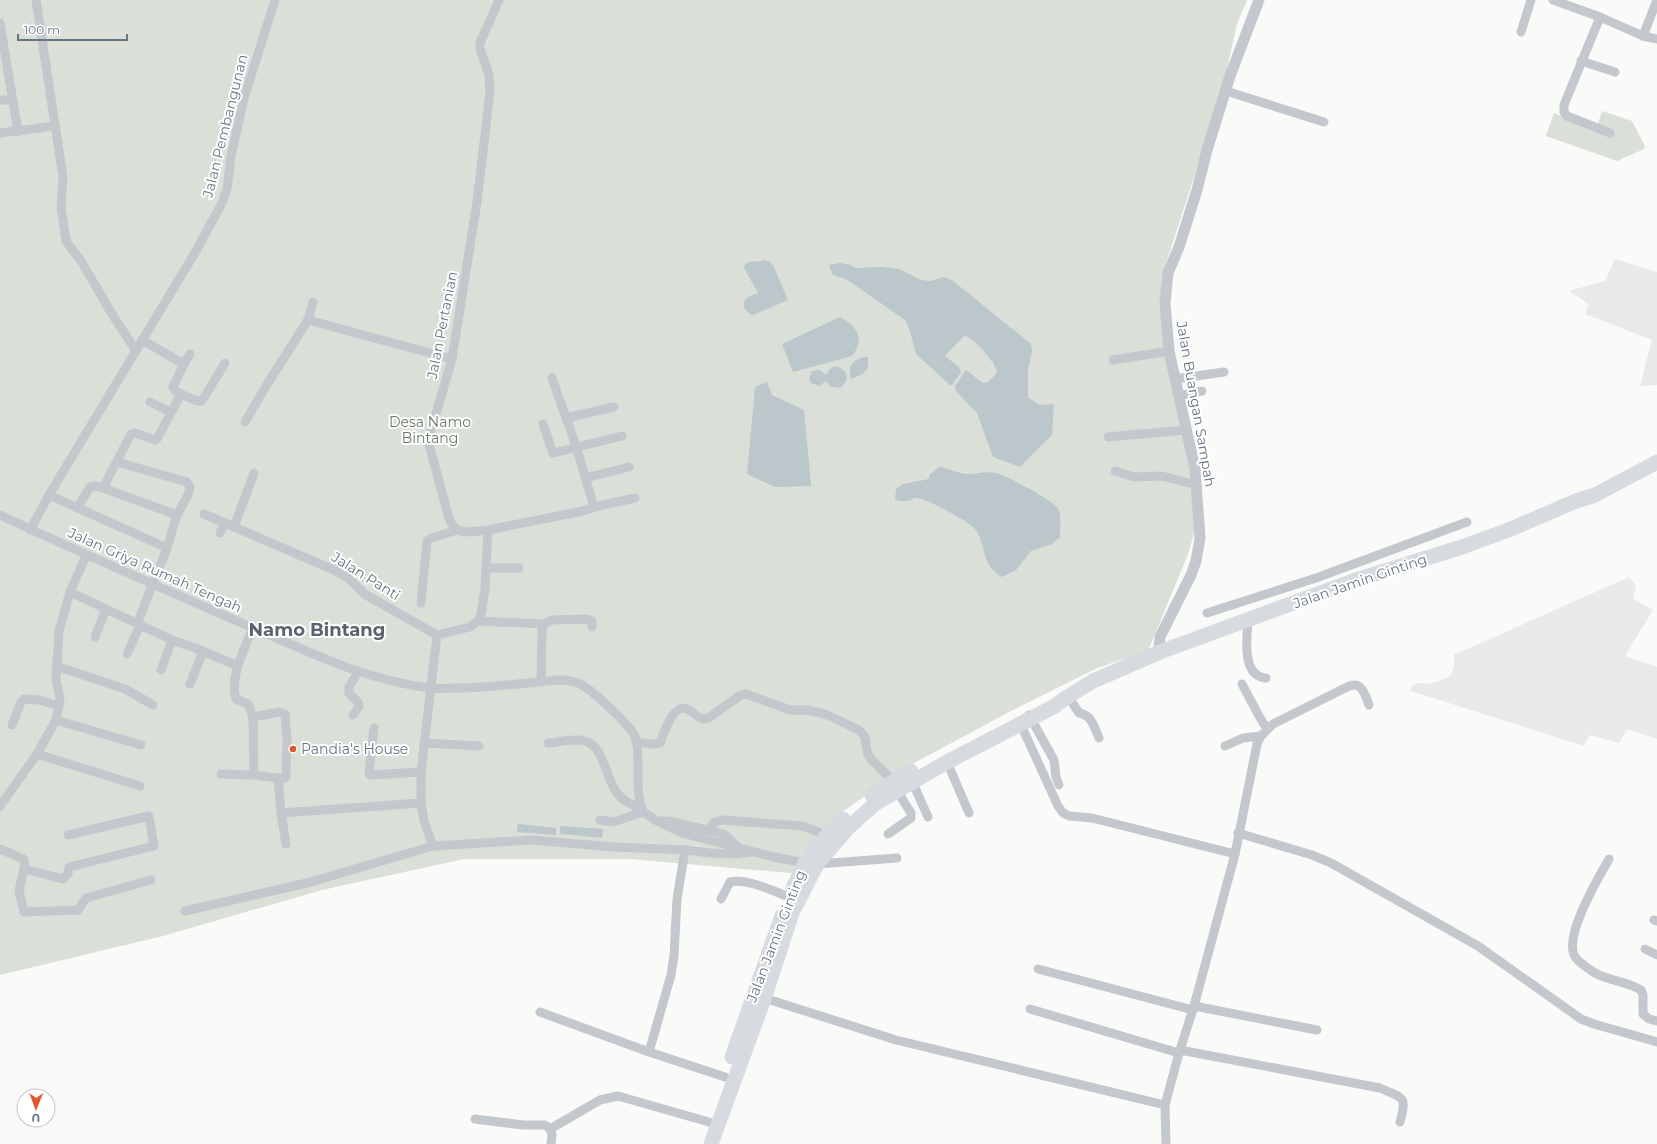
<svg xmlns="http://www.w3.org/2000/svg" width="1657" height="1144" font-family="Montserrat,sans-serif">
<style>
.built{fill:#e8e9e9}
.green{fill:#dadfd7}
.water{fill:#bbc7cb}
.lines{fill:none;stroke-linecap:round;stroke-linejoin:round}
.minor{stroke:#c3c8cc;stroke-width:9}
.tertiary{stroke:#c3c8cc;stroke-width:11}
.trunk{stroke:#d6dbdf;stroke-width:15}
.poi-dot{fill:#e4572e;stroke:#fff;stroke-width:1.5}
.labels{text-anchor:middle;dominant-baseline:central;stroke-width:4;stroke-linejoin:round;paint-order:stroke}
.street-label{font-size:14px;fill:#657683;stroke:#fff}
.park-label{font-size:14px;fill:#687a64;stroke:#fff}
.poi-label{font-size:14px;fill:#657683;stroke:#fff;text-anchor:start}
.district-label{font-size:18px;font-weight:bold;fill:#57646e;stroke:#fff}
</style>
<rect width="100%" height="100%" fill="#fafaf8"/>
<!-- built -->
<g class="built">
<polygon points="1615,259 1657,272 1657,385 1640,386 1652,340 1585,314 1589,304 1569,291 1605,281"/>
<polygon points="1629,577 1636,586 1633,599 1653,610 1625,656 1657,667 1657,739 1627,729 1619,743 1590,735 1584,746 1411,691 1411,687 1417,683 1428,684 1440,681 1450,676 1454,668 1454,655"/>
</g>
<!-- green -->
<g class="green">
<polygon points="0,0 1247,0 1237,24 1223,87 1162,276 1161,318 1169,365 1189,458 1194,496 1194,534 1188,554 1148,651 1097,668 1009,712 905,768 835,817 802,874 629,859 464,859 322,890 163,936 0,975"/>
<polygon points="1602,111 1632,121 1645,146 1644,149 1617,161 1546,136 1554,113 1596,130"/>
</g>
<!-- water -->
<g class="water">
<path d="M764 260 768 261 773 265 788 300 753 315C747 313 739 305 747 298 749 296 755 294 758 293L744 268 745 264C750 262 753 260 759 262Z"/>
<path d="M840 263 851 265 855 268 882 267 899 269 921 280 930 281 944 277 952 280 1031 344 1032 351 1028 369V398L1040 405 1054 404 1052 435 1020 467 993 457 977 413 956 391 955 386 966 370 983 383 988 382 997 373C997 368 993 366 993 361H991C987 354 972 336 964 336L945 356 959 367 961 372 952 385H950L916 354 909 328 905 320 846 279 833 275 829 265Z"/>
<path d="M840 317C856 326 866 339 852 356L793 372 782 344Z"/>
<path d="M864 357H868V368L863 374 851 379C847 367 852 360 864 357Z"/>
<path d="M833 367C841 366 847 371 847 379L841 388 831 387 826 381 819 386 811 383 809 378 812 371 820 370 826 375 830 369Z"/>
<polygon points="767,382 772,395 804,410 811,486 775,487 747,474 755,387"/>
<path d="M939 467C949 468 958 474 968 474 978 474 984 471 996 473 1005 475 1056 501 1059 510 1061 517 1060 529 1060 537L1052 544 1031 551 1016 570 1002 577C981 565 987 548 976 530 970 522 926 498 916 498 913 498 910 501 907 501 904 502 899 501 895 500L896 489 903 484 929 479V475Z"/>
<polygon points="518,824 556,828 556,835 517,832"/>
<polygon points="560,826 603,829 602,838 560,834"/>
</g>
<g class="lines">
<!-- minor -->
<g class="minor">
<polyline points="36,0 63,177 61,207 66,241 81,261 112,314 136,351"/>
<polyline points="1553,0 1600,17 1643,36 1657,39"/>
<polyline points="1600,17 1564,105 1564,112 1567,116 1610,133"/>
<polyline points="0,23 18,132"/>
<polyline points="1521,32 1531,0"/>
<polyline points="1643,36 1657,0"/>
<polyline points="1581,61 1615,72"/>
<polyline points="1226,91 1324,122"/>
<polyline points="0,100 13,100"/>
<polyline points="0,133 55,126"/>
<polyline points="308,320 313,302"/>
<polyline points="142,340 184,364 173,387 175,391 181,394 157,439 155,440 135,433 131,434 103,488 177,515"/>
<polyline points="1113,360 1169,351"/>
<polyline points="184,364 190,354"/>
<polyline points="1175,379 1224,372"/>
<polyline points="181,394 197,401 202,401 225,363"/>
<polyline points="1178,396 1202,391"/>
<polyline points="150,402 171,412"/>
<polyline points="566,418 614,407"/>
<polyline points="245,422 266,386 308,320 452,359"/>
<polyline points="543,424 553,453 622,436"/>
<polyline points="1108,437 1186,430"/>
<polyline points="117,462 187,482 190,487 188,495 177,515 167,548 137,624"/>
<polyline points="1115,471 1134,477 1162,476 1197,485"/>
<polyline points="585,478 629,467"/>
<polyline points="49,495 167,548"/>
<polyline points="594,507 635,498"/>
<polyline points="77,508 90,487 95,486 103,488"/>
<polyline points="204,514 334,570 348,578 366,595 437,635"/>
<path d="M0 515C81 553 162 588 244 624 305 650 361 679 429 688 438 689 447 688 456 688 490 688 524 683 559 680 566 680 573 681 580 684 591 689 633 727 636 739 641 763 634 789 643 812L657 821 682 833 774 857 805 863"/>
<polyline points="234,527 254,473"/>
<polyline points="30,530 49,495 196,251 222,203 227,189 231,156 245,95 275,0"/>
<polyline points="488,530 583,511 594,507 576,446 552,378"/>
<polyline points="220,533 225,523"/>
<polyline points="486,568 519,568"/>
<polyline points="70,592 172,640 195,648 238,666"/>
<polyline points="421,603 427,541 432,538 457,530"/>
<polyline points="1207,613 1316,578 1467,522"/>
<polyline points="478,621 544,624"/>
<path d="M1248 621C1247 635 1243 666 1257 675 1260 677 1263 678 1266 678"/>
<path d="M253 627C245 649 229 676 236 699L248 704 253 717 254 775"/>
<polyline points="95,637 106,609"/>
<polyline points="127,654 140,625"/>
<polyline points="56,666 125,689 153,705"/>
<polyline points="161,670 172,640"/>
<polyline points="541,681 542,631 544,624 552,620 587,619 592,621 592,627"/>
<polyline points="190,684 203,652"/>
<polyline points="1242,684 1259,716 1267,729"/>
<path d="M1068 696 1079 713C1092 715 1094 727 1099 738"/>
<polyline points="353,715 359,706 358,702 349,693 349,687 358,672"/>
<polyline points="1029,715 1054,760 1056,777 1059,785"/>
<polyline points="56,720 141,745"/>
<polyline points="12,725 21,702 24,699 39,700 59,706"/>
<polyline points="1021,725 1058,806 1063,813 1069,816 1092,818 1235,854"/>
<polyline points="374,728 369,772 370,775 421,772"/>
<path d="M636 742 652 744 660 743C663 735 672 707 684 708 691 709 696 717 703 719L708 718 741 695 746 694 790 710H807L825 714 859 730 865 737 867 752 870 758 889 777 891 782"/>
<polyline points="425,743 479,746"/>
<path d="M548 743C560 742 574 738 585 741 605 746 605 780 618 794 624 802 633 805 642 808"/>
<polyline points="1225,746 1243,738 1261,736"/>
<polyline points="37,754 140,786"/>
<polyline points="947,762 969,813"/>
<polyline points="221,774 254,775 283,779 286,777 287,739 285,714 279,712 253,717"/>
<polyline points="278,778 281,813 421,803"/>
<polyline points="912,781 928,817"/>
<polyline points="0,806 37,754 56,720 60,698 56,679 59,631 70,592 86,556"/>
<polyline points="281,813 286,844"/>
<polyline points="600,820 613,822 643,812"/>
<polyline points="658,821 670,821 724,834 737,846"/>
<polyline points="708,830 715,822 723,820 802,826 827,835"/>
<polyline points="1238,833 1312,855 1331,863 1478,946 1581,1019 1594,1024 1657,1042"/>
<polyline points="888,834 911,818 911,813 897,791"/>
<path d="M433 846 424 821 421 803V772L437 635 470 627 478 621 481 615 485 589 488 530C471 531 456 538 449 518L428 441 452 359 477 202 490 91 489 75 480 49V43L499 0"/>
<polyline points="0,849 23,859 25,863 19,891 24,912 78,910 86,898 151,880"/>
<path d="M1609 859C1598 878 1565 934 1574 955 1578 963 1588 968 1595 973 1609 981 1627 981 1641 990L1643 995V1014L1649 1019 1657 1021"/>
<polyline points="817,864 897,858"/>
<polyline points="24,869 63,879 68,874 69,867 154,846 149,816 68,835"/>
<path d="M721 899 730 882C747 878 773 891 789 897"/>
<polyline points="185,911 307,883 433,846 532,840 614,847 685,850 710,853 735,854 751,852"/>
<polyline points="1654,920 1657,921"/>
<polyline points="1645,949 1657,955"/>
<polyline points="1038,969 1193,1010"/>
<polyline points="761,997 896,1040 1165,1105"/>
<polyline points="1194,1006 1317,1030"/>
<polyline points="1030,1009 1179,1053"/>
<polyline points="540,1012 649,1052 725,1077"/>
<path d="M1180 1050 1380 1088C1402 1098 1408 1095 1400 1122"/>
<polyline points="649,1052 671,975 674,956 677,899 685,850"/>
<polyline points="475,1119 523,1125 545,1125 550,1129 552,1135 551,1144"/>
<polyline points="550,1129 600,1100 618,1096 709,1122"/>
<path d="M1166 1144 1165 1105 1179 1053 1194 1006 1235 854 1257 744 1261 736 1273 724 1349 686C1362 681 1365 695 1369 705"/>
</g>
<!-- tertiary -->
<polyline class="tertiary" points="1160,652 1159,647 1160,637 1191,575 1196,561 1200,538 1195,469 1169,351 1165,303 1168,273 1179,247 1197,190 1207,150 1230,76 1259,0"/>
<!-- trunk -->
<g class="trunk">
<polyline points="872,795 911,771"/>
<polyline points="793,888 805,863 827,835 843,819"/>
<polyline points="732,1057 782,916"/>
<polyline points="711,1144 764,999 792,913 817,864 848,828 876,803 947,762 1055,706 1064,699 1093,681 1160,652 1356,580 1462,547 1511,529 1576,501 1595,495 1657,462"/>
</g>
</g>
<!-- markers -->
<circle class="poi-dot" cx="293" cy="749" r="4"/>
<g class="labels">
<!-- street labels -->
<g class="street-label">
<text transform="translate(225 126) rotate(-76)">Jalan Pembangunan</text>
<text transform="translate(442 325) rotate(-79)">Jalan Pertanian</text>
<text transform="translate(1196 404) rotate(80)">Jalan Buangan Sampah</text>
<text transform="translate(155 570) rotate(24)">Jalan Griya Rumah Tengah</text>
<text transform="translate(366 576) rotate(32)">Jalan Panti</text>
<text transform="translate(1360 581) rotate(-19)">Jalan Jamin Ginting</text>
<text transform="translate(776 936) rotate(-69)">Jalan Jamin Ginting</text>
</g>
<!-- park labels -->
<g class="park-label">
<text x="430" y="422">Desa Namo<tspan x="430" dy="16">Bintang</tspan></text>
</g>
<!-- poi labels -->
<g class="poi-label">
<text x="301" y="749">Pandia's House</text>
</g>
<!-- district labels -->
<g class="district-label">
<text x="317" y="630">Namo Bintang</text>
</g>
</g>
<!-- north arrow -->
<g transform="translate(36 1108) rotate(181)"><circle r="19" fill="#ffffff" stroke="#c1c8cd"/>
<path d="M0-3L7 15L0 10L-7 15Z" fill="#e4572e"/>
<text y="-6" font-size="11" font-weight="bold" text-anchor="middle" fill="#657683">U</text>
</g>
<!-- scale -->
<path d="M18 34v6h109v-6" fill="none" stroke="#657683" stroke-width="2"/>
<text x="24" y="34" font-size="12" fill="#657683" stroke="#ffffff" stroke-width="3" paint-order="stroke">100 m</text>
</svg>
